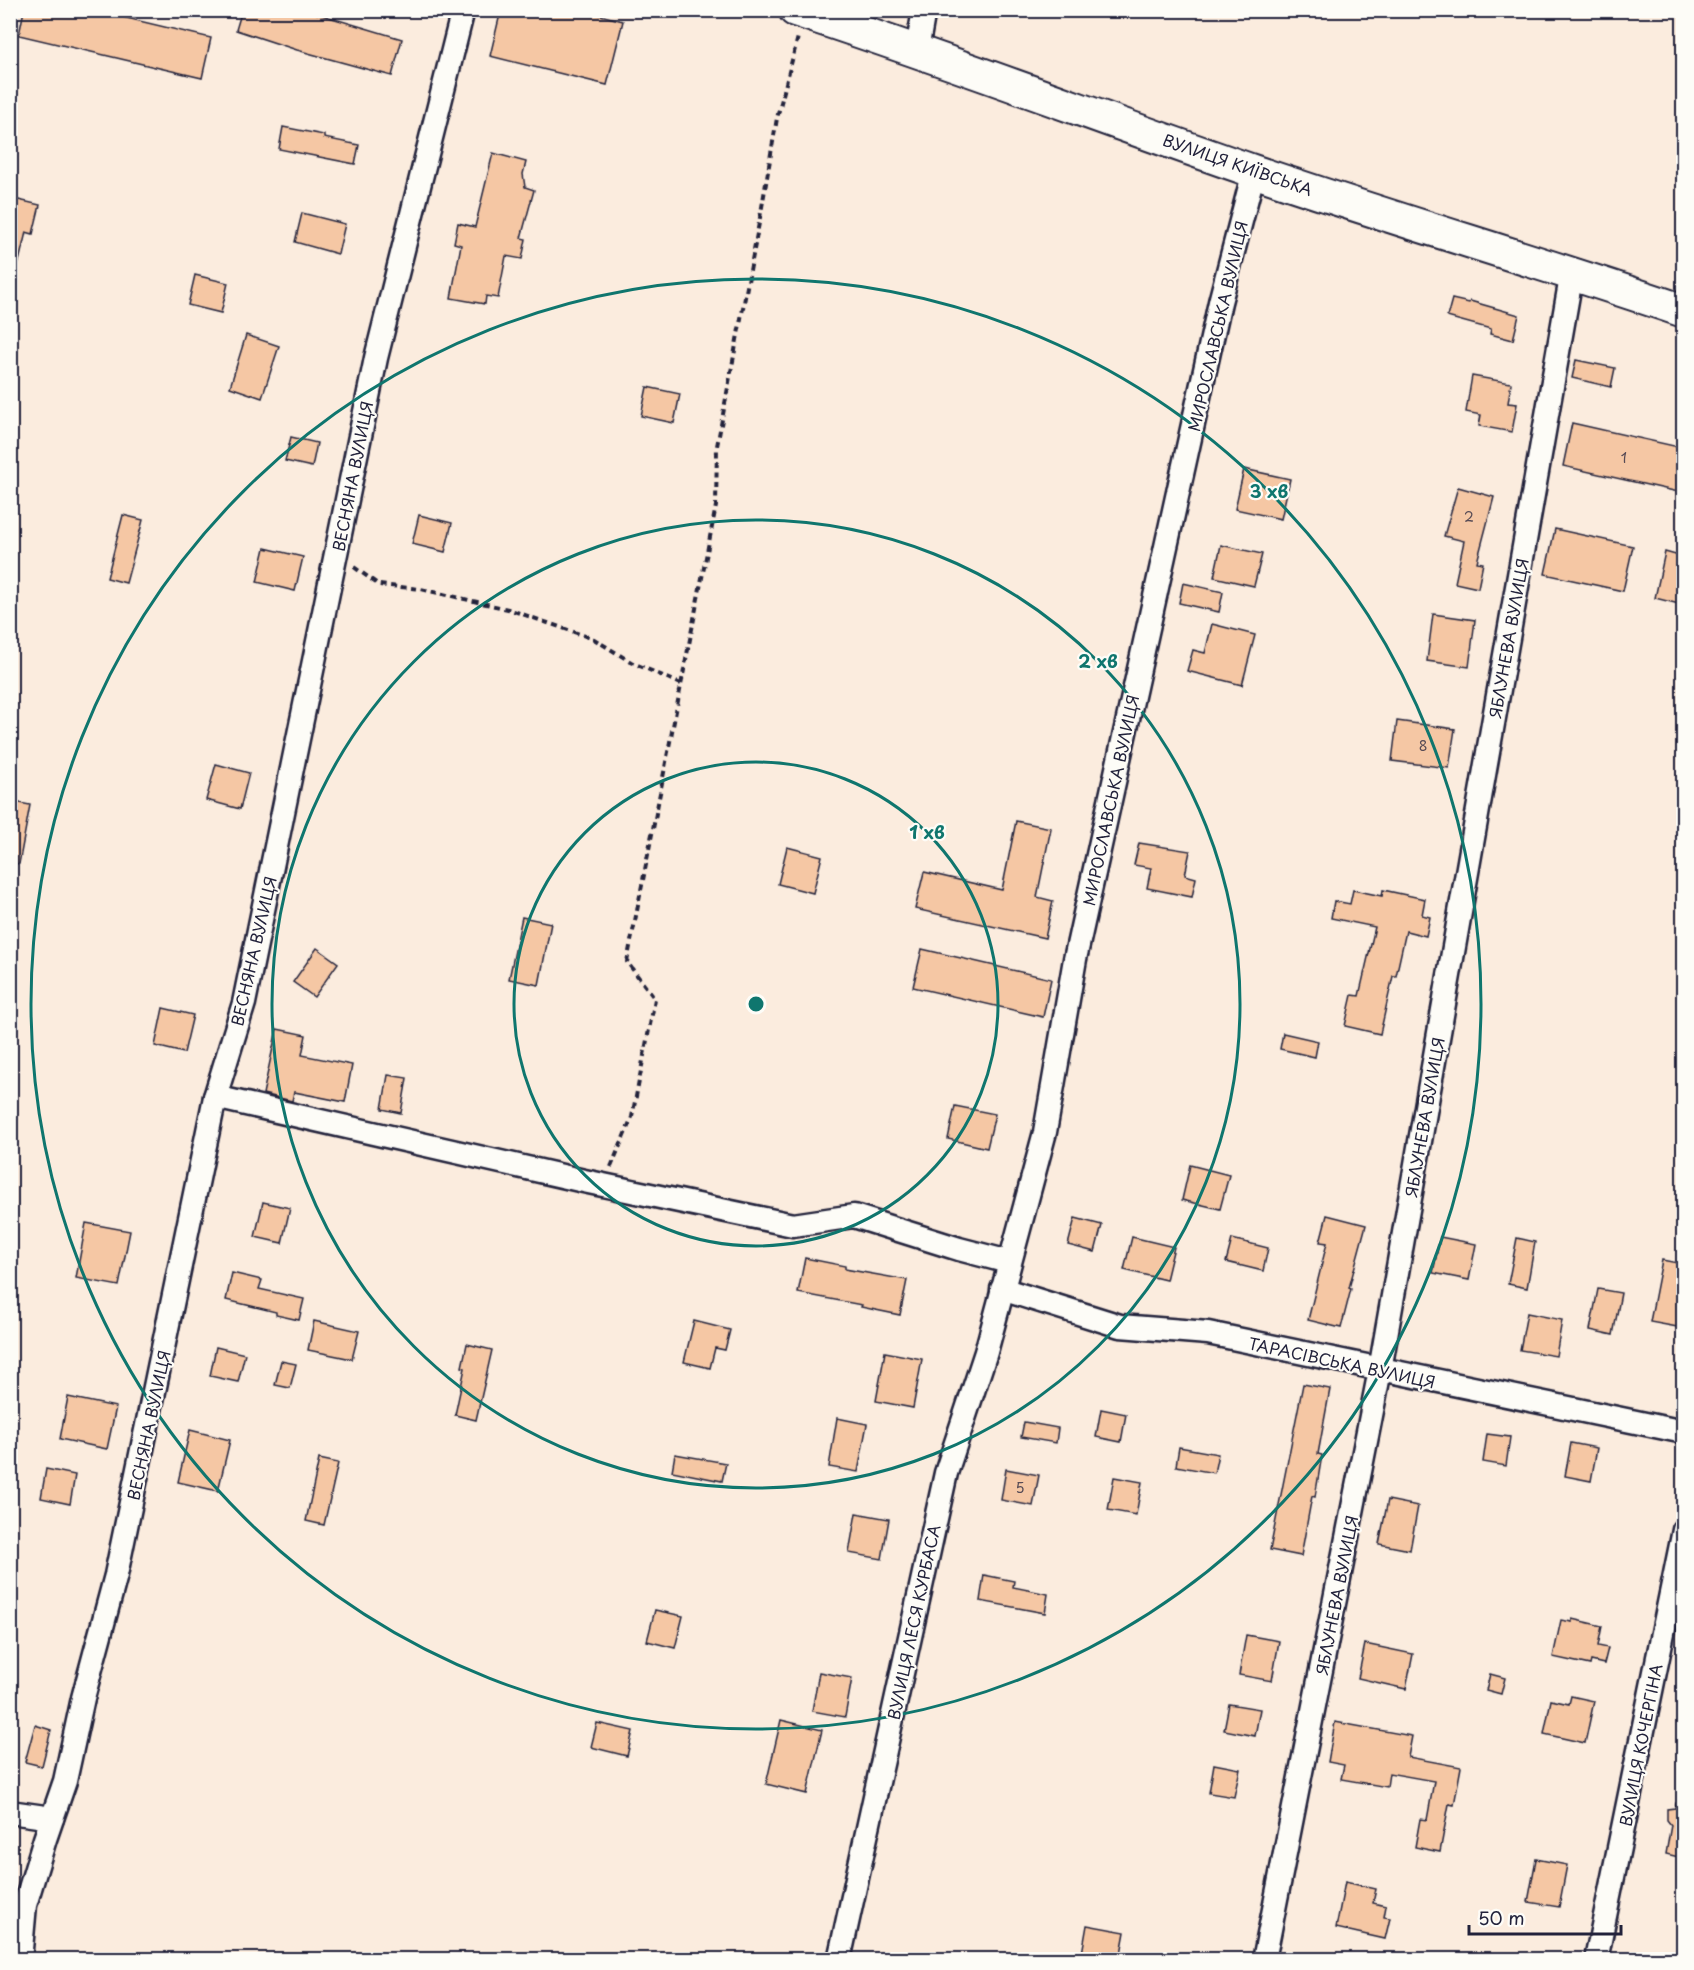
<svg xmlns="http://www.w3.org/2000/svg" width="1694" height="1970" font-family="'Playpen Sans',sans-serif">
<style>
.building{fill:#f5c7a4;stroke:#22223b;stroke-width:1.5}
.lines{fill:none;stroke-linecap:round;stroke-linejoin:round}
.street-casing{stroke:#22223b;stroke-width:27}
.secondary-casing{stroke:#22223b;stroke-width:36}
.path{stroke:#22223b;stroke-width:4;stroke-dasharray:6 4.5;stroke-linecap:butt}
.street{stroke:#fdfcf7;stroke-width:22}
.secondary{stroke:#fdfcf7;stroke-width:32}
.ring{fill:none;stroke:#0f766e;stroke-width:3}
.labels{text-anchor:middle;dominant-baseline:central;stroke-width:4.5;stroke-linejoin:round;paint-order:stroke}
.number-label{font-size:14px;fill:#574b55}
.street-label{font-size:16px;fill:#22223b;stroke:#fdfcf7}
.centre{fill:#0f766e;stroke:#fdfcf7;stroke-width:3}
.ring-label{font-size:18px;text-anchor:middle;font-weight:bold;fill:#0f766e;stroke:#fdfcf7;stroke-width:4.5;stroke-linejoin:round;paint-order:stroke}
</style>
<rect width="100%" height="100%" fill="#fbecde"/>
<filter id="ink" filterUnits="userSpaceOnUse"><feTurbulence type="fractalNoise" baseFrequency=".0167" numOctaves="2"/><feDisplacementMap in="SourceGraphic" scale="12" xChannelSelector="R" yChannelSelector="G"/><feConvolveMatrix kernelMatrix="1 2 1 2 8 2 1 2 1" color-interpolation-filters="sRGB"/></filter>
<g filter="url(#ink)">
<!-- building -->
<g class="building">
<polygon points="24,10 93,10 211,38 202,78 19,35"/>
<polygon points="242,10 305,10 402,39 392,76 297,50 236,30"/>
<polygon points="501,10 581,10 623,21 607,85 490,56"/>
<polygon points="283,127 324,135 324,138 359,145 355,164 279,149"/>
<polygon points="493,153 526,162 523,174 525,187 534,190 521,238 526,239 522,259 506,256 498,298 486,296 485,304 451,298 461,245 454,243 458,223 475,227"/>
<polygon points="10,198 40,205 33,234 26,232 17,270 10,269"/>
<polygon points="302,213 345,224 338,254 295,242"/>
<polygon points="195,275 228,283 221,313 188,305"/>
<polygon points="1452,299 1469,303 1470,301 1519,315 1513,340 1490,334 1491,329 1447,317"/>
<polygon points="246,335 279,346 262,398 230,387"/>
<polygon points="1576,360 1615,368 1611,387 1572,378"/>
<polygon points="1472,376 1511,383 1508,403 1517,404 1512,432 1479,426 1481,415 1466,412"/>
<polygon points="647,387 680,394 674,423 641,416"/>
<polygon points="1572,423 1683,448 1683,493 1563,466"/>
<polygon points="291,437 317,443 312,467 285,461"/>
<polygon points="1244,469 1290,479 1281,519 1235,509"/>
<polygon points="1458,487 1494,497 1477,562 1483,563 1478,588 1455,583 1464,541 1444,536"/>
<polygon points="123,515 143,520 126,583 107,578"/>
<polygon points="419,515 452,523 445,552 412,544"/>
<polygon points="1555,529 1633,546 1623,591 1545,574"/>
<polygon points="1221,545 1262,554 1254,586 1214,577"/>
<polygon points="265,548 303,557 295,591 257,582"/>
<polygon points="1665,552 1683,557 1683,605 1655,598"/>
<polygon points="1183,583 1223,592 1219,612 1179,603"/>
<polygon points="1433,614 1475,620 1469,667 1427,661"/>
<polygon points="1212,624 1255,635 1242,685 1187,671 1193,650 1205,653"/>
<polygon points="1397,721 1455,729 1449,768 1392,761"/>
<polygon points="216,764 249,773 240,809 206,800"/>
<polygon points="10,801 30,805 19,864 10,863"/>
<polygon points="1016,821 1051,828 1037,897 1053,901 1045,938 915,909 924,872 1002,890"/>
<polygon points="1139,843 1190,851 1185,875 1196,878 1192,897 1147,888 1151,868 1134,865"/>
<polygon points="787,847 822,856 813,893 778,884"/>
<polygon points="1353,890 1382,896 1383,890 1425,899 1422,915 1430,917 1426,936 1406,931 1396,976 1393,976 1380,1034 1345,1026 1352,995 1359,996 1375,927 1331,918 1334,901 1350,904"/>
<polygon points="522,917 551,923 539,985 509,979"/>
<polygon points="317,948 338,963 314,997 293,982"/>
<polygon points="922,949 1051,979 1043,1017 913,987"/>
<polygon points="163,1008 193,1015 184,1053 155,1046"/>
<polygon points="277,1029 306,1035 302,1055 352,1065 345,1102 294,1092 292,1101 263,1094"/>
<polygon points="1283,1033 1318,1041 1315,1057 1280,1049"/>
<polygon points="388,1075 407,1078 401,1113 382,1109"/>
<polygon points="955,1106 995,1114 987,1148 948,1139"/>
<polygon points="1190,1165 1229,1175 1220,1209 1182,1200"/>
<polygon points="263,1202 290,1208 282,1243 255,1237"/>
<polygon points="1327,1215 1366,1225 1349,1288 1351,1289 1341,1328 1308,1320 1327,1243 1320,1242"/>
<polygon points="1075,1218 1102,1225 1095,1252 1068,1245"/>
<polygon points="86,1223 130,1231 119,1286 76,1278"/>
<polygon points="1132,1237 1174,1247 1166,1280 1124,1270"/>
<polygon points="1440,1237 1476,1244 1469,1280 1433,1273"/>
<polygon points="1517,1238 1535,1242 1527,1288 1508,1284"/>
<polygon points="1232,1239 1268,1248 1263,1271 1226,1262"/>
<polygon points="805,1258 845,1266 845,1269 907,1280 900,1315 861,1307 862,1305 798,1293"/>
<polygon points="1662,1260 1683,1264 1683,1328 1650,1322"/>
<polygon points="232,1273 262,1280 259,1289 304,1299 299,1320 276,1315 276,1312 226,1300"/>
<polygon points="1598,1289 1621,1293 1613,1335 1590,1330"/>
<polygon points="1527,1313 1562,1320 1556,1356 1520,1350"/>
<polygon points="314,1321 359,1331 352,1359 308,1350"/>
<polygon points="694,1321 730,1330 725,1350 715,1348 710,1368 684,1362"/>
<polygon points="467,1344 492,1350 476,1420 455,1415 465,1368 462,1367"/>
<polygon points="216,1347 245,1354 238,1382 210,1376"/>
<polygon points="885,1352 922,1359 913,1408 876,1401"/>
<polygon points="281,1361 296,1364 290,1388 275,1385"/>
<polygon points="1303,1384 1330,1389 1318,1454 1322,1455 1315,1497 1312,1496 1301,1556 1270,1550"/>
<polygon points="68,1397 116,1407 107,1449 60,1439"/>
<polygon points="1101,1409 1126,1414 1121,1442 1096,1437"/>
<polygon points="837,1418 867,1424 858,1472 829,1467"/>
<polygon points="1024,1422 1058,1428 1056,1443 1021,1437"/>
<polygon points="190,1430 230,1440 218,1491 178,1482"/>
<polygon points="1487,1434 1510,1437 1506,1466 1483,1462"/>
<polygon points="1571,1443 1597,1448 1591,1481 1565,1476"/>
<polygon points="1179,1447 1218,1454 1214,1473 1176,1466"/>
<polygon points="675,1454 726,1463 722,1481 672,1471"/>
<polygon points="319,1459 338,1463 324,1525 306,1521"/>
<polygon points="46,1469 75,1475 70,1504 41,1498"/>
<polygon points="1006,1469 1039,1475 1033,1506 1001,1500"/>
<polygon points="1114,1477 1142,1482 1136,1515 1108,1510"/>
<polygon points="1388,1500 1418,1506 1410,1550 1379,1544"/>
<polygon points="856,1513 889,1519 882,1559 849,1553"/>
<polygon points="984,1575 1014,1581 1013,1587 1048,1594 1045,1613 980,1601"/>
<polygon points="655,1610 683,1616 675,1648 647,1641"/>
<polygon points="1572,1619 1602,1626 1598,1646 1608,1648 1604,1664 1591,1661 1590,1665 1553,1657 1561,1620 1572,1622"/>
<polygon points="1246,1635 1279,1641 1272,1681 1239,1675"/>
<polygon points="1365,1644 1413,1654 1406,1689 1358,1678"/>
<polygon points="819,1672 852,1678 845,1717 812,1711"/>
<polygon points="1490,1674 1505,1678 1501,1694 1486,1690"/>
<polygon points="1571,1696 1594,1701 1585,1743 1544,1734 1551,1700 1569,1704"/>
<polygon points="1229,1704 1260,1709 1255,1736 1224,1730"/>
<polygon points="781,1720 822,1730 807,1794 766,1784"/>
<polygon points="1335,1722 1412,1736 1408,1757 1461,1767 1454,1805 1449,1804 1440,1852 1415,1847 1420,1819 1427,1820 1434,1781 1389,1773 1387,1787 1341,1779 1344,1765 1328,1762"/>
<polygon points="597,1723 633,1731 627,1756 591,1747"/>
<polygon points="35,1725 51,1730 42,1766 25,1762"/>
<polygon points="1214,1764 1240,1769 1234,1797 1209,1793"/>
<polygon points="1676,1803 1683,1804 1683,1858 1666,1854 1671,1825 1667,1820 1667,1809 1675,1808"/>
<polygon points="1536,1859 1567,1865 1559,1907 1528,1902"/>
<polygon points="1345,1882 1376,1889 1373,1903 1386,1906 1384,1917 1390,1918 1385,1939 1336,1928"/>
<polygon points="1087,1925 1125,1932 1120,1959 1081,1959"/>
</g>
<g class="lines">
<defs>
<g id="street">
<polyline points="917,50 924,10"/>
<polyline points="215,1097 584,1181 793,1225 854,1216 959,1249 1009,1262"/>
<polyline points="1002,1289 1120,1326 1208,1333 1684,1432"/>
<polyline points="10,1812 52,1818"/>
<polyline points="20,1960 25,1905 45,1839 65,1781 83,1698 116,1575 215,1097 244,1003 376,358 463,10"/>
<polyline points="839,1960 946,1473 986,1352 1045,1132 1075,959 1220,302 1254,171"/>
<polyline points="1264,1960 1380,1370 1572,272"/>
<polyline points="1596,1960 1684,1530"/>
</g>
<path id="secondary" d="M795 10C949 60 1100 118 1253 171 1396 220 1541 262 1684 311"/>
</defs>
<!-- street casing -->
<use href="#street" class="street-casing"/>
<!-- secondary casing -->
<use href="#secondary" class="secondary-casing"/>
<!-- path -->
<g class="path">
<polyline points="354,567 379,585 421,589 508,609 594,639 631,662 681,684"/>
<polyline points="611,1167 632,1117 655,999 627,962 716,506 717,446 762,207 777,118 798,37"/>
</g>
<!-- street -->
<use href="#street" class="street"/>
<!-- secondary -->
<use href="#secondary" class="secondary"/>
</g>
</g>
<!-- distance rings -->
<g class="ring">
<circle cx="756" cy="1004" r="242"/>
<circle cx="756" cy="1004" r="484"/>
<circle cx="756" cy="1004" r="725"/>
</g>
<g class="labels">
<!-- number labels -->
<g class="number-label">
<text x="1624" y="457">1</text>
<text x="1469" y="516">2</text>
<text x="1423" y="745">8</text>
<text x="1020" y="1487">5</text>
</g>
<!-- street labels -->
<g class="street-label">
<text transform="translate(1238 164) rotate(19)">ВУЛИЦЯ КИЇВСЬКА</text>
<text transform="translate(1217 326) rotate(-77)">МИРОСЛАВСЬКА ВУЛИЦЯ</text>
<text transform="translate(352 476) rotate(-79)">ВЕСНЯНА ВУЛИЦЯ</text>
<text transform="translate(1508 638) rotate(-80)">ЯБЛУНЕВА ВУЛИЦЯ</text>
<text transform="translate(1110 800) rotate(-78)">МИРОСЛАВСЬКА ВУЛИЦЯ</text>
<text transform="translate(253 951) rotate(-77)">ВЕСНЯНА ВУЛИЦЯ</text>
<text transform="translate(1424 1117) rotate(-80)">ЯБЛУНЕВА ВУЛИЦЯ</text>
<text transform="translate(1342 1362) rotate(12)">ТАРАСІВСЬКА ВУЛИЦЯ</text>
<text transform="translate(148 1425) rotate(-78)">ВЕСНЯНА ВУЛИЦЯ</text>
<text transform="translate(1336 1595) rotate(-79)">ЯБЛУНЕВА ВУЛИЦЯ</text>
<text transform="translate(913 1622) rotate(-78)">ВУЛИЦЯ ЛЕСЯ КУРБАСА</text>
<text transform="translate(1640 1745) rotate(-79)">ВУЛИЦЯ КОЧЕРГІНА</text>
</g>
</g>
<circle cx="756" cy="1004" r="9" class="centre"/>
<g class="ring-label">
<text x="1269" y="498">3 хв</text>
<text x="1098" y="668">2 хв</text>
<text x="927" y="839">1 хв</text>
</g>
<!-- margin -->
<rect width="1694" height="1970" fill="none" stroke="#fdfcf7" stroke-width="36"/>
<rect x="18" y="18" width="1658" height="1934" fill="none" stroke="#22223b" stroke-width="2" filter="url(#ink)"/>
<!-- scale -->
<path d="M1469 1925v9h152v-9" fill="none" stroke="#22223b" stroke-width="3"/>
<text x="1478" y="1925" font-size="18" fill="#22223b" stroke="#fdfcf7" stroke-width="4.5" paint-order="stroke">50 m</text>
</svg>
